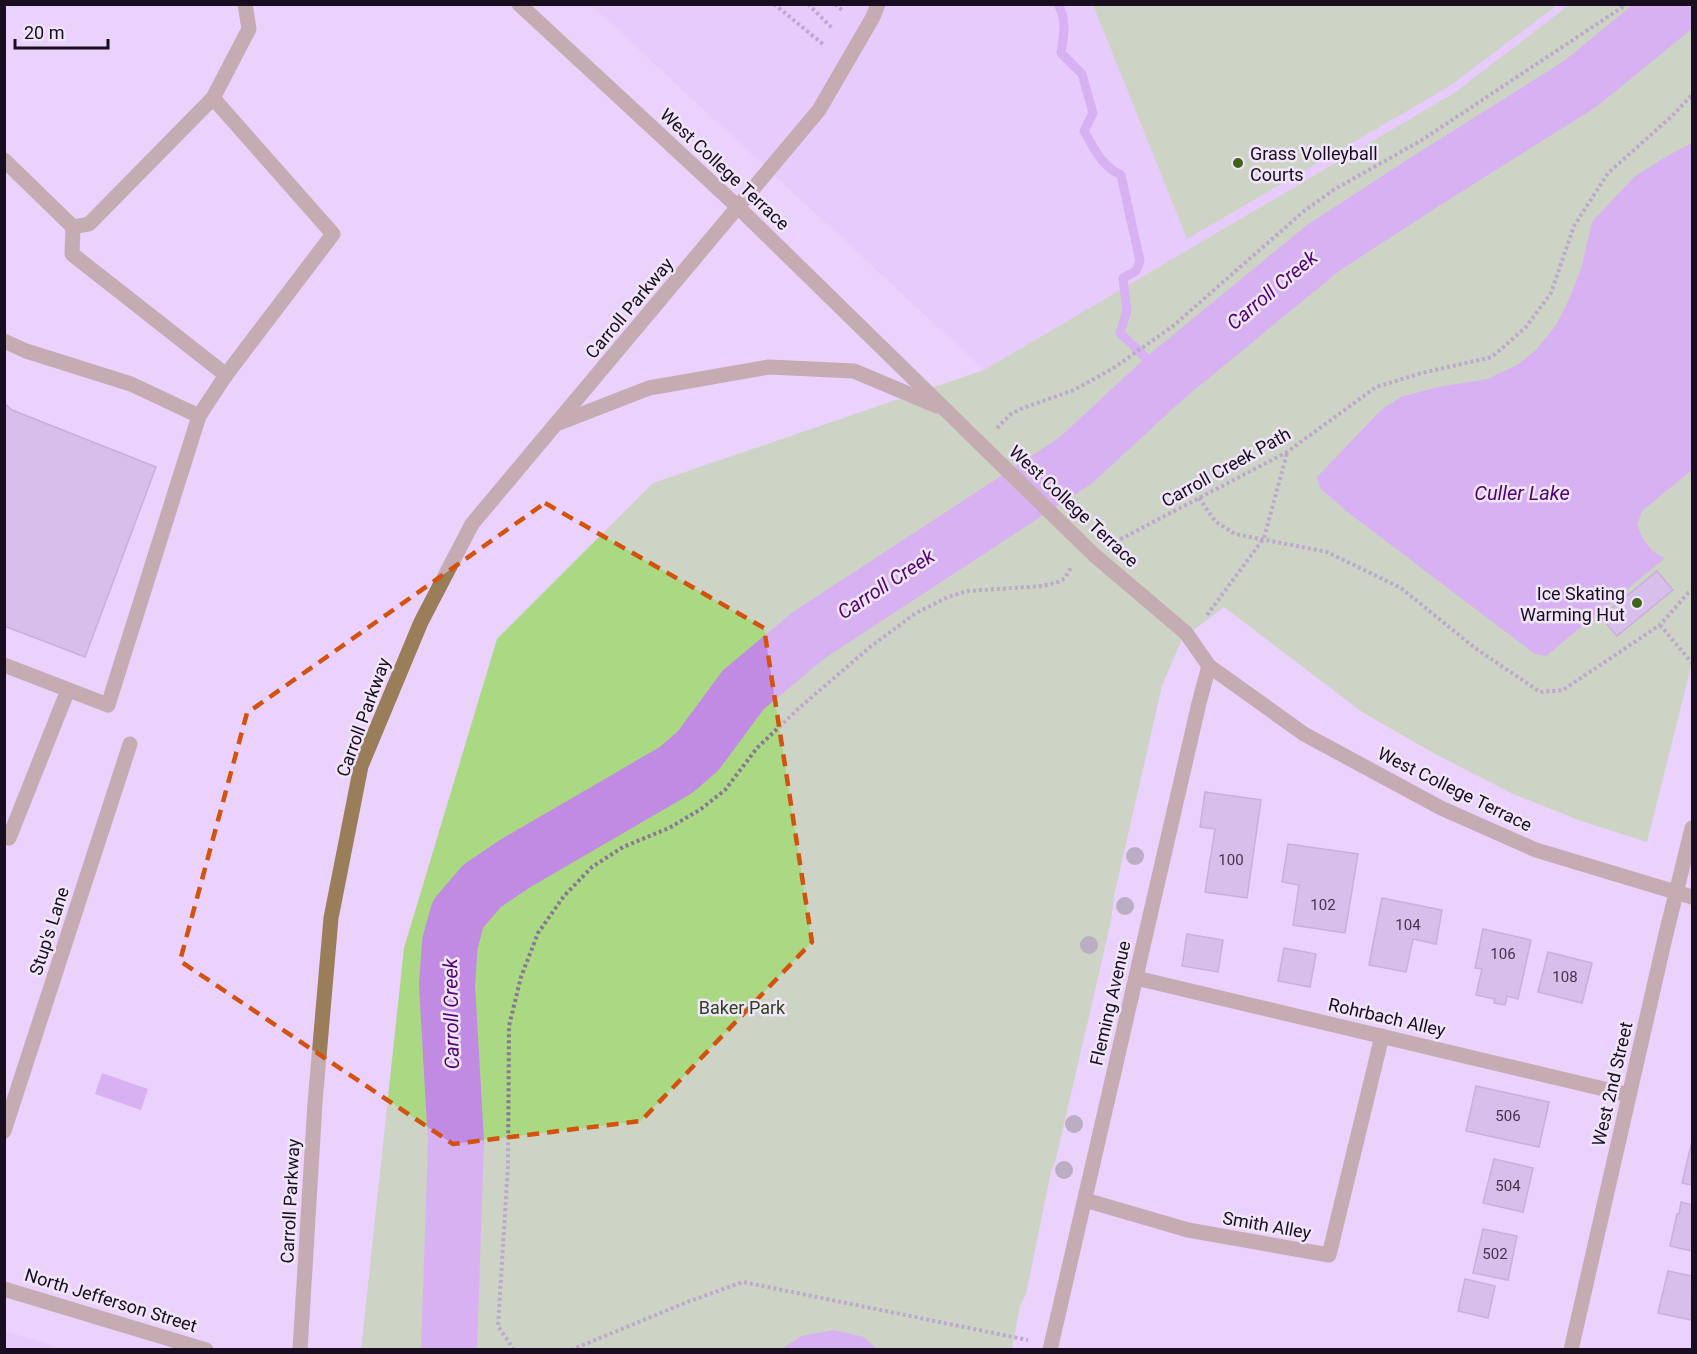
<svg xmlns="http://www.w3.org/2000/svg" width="1697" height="1354" font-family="Roboto,sans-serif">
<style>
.built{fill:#e6c3fe}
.green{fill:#abd883}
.water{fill:#c18be4}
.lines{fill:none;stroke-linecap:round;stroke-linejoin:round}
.stream{stroke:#c18be4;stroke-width:9}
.river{stroke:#c18be4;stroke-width:56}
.building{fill:#c4a6d8;stroke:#a285b5;stroke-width:1.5}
.path{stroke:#897796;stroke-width:4;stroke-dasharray:3 3;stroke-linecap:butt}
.minor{stroke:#9a7d59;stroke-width:15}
.tree{fill:#838380}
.marked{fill:none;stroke:#d3520e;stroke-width:4.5;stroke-dasharray:12 8;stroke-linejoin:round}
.poi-dot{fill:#41631a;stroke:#f1e5fa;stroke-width:2}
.labels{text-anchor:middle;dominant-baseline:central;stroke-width:5;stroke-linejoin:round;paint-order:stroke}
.number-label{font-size:15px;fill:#44344e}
.poi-label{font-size:18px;fill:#190e20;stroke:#f1e5fa;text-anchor:start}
.street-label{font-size:18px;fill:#190e20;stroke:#f1e5fa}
.park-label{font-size:18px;fill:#2e421b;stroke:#f1e5fa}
.water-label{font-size:20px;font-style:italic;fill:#510173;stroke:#f1e5fa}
</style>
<rect width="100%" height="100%" fill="#ead2fc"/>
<!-- built -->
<g class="built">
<polygon points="591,5 1569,5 1454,93 984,370"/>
<polygon points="4,1331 5,1331 63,1349 5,1349"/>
</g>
<!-- green -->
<g class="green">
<polygon points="1093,5 1557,5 1450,86 1187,239"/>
<polygon points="1569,5 1692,5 1692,663 1647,842 1581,821 1513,794 1437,755 1362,712 1224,607 1182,639 1162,686 1114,896 1111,921 1056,1159 1051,1172 1026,1294 1020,1306 1012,1349 361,1350 404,948 497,639 653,483 984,370 1454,93"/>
</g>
<!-- water -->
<g class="water">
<path d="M1692 143V470L1642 511 1637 525C1643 540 1650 552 1665 558L1546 656 1535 654 1346 511 1320 488 1317 477 1382 409 1401 397 1438 387 1487 379 1517 365 1536 350 1556 325 1569 299 1581 269 1592 222 1634 177 1667 156Z"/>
<polygon points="102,1073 148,1089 141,1110 95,1094"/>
<polygon points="834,1330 864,1337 877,1349 782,1349 801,1336"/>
</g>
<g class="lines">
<!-- stream -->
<path class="stream" d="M1058 4C1067 20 1064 36 1061 53L1082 74 1093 113 1084 131C1094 148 1102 167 1121 175L1140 261 1136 271 1123 278 1127 311 1120 333 1166 377"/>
<!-- river -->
<polyline class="river" points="449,1350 456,1142 447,985 450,943 458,914 482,886 516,863 676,770 698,751 743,690 809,635 1075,461 1166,377 1323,248 1426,181 1580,84 1678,4"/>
</g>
<!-- building -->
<g class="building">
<polygon points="4,403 12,410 156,467 85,657 4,626"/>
<polygon points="1657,571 1673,590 1617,636 1601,617"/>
<polygon points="1205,792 1261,800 1247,898 1205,892 1215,829 1200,827"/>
<polygon points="1288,844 1358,854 1345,933 1293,925 1299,885 1282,882"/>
<polygon points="1382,898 1442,910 1436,944 1413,939 1406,972 1369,965"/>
<polygon points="1483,929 1531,940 1518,999 1507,996 1505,1005 1494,1003 1495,999 1476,995 1482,969 1475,968"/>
<polygon points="1187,934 1223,940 1218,972 1182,966"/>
<polygon points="1284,948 1316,954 1310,987 1278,981"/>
<polygon points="1548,952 1592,963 1582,1003 1538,992"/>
<polygon points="1476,1086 1549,1102 1539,1147 1466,1131"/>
<polygon points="1692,1141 1692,1185 1682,1183"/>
<polygon points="1494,1159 1533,1168 1523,1212 1483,1203"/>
<polygon points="1681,1202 1692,1205 1692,1251 1670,1246 1677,1214 1679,1214"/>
<polygon points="1483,1229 1517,1236 1508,1280 1473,1273"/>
<polygon points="1668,1271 1692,1276 1691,1320 1658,1313"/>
<polygon points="1465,1279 1495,1286 1488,1318 1458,1311"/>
</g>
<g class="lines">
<!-- path -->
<g class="path">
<polyline points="774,4 824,45"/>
<polyline points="808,4 833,29"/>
<polyline points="835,4 843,11"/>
<polyline points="997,428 1011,414 1023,408 1074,390 1112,369 1173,326 1304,211 1335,189 1422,140 1627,4"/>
<polyline points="1199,498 1215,521 1235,534 1327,552 1401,588 1475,648 1540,692 1563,690 1660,625 1688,593 1692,591"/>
<polyline points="1115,542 1287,452 1376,387 1422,373 1492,357 1526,327 1551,293 1574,226 1608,173 1672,116 1692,95"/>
<polyline points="1207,615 1264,538 1287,453"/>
<polyline points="1660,625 1692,663"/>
<polyline points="514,1350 498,1326 508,1166 509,1026 521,977 538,933 564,896 592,867 623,847 669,828 701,809 725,790 757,748 798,709 870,647 916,613 948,597 968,591 1043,586 1058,582 1065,578 1072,566"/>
<polyline points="571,1350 687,1302 743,1282 1028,1340"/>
</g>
<!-- minor -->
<g class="minor">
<polyline points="519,4 739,208 1093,554 1186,633 1209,666 1304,734 1441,808 1536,850 1692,897"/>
<polyline points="4,160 73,227 89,224 213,98"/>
<polyline points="73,227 72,254 226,375"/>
<polyline points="4,341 26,351 131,384 199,416 108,705 4,665"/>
<polyline points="199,416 226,375 333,234 213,98 249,29 245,4"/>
<polyline points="559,423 649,388 769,367 854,371 937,406"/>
<polyline points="4,836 9,838 68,690"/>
<polyline points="1136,978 1629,1095"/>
<polyline points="4,1131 130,744"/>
<polyline points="1085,1200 1188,1230 1329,1255 1382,1036"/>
<polyline points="4,1289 206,1350"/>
<polyline points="300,1350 315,1103 331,918 361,766 421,622 472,524 819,110 873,17 878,4"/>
<polyline points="1050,1350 1199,703 1209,666"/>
<polyline points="1571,1350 1665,938 1692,828"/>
</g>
</g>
<!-- trees -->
<g class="tree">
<circle cx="1135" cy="856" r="9"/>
<circle cx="1125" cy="906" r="9"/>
<circle cx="1089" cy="945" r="9"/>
<circle cx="1074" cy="1124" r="9"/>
<circle cx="1064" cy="1170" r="9"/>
</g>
<!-- marked area -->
<path d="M0 0H1697V1354H0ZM545 503 764 628 812 942 641 1121 453 1144 180 961 247 713Z" fill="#ead2fc" fill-opacity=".55" fill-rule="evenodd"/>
<path class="marked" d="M545 503 764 628 812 942 641 1121 453 1144 180 961 247 713Z"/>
<!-- markers -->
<g class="poi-dot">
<circle cx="1238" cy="163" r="6"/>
<circle cx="1637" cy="603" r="6"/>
</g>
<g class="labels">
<!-- number labels -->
<g class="number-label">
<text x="1231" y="860">100</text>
<text x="1323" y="905">102</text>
<text x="1408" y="925">104</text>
<text x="1503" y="954">106</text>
<text x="1565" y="977">108</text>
<text x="1508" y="1116">506</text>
<text x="1508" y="1186">504</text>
<text x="1495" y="1254">502</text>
</g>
<!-- poi labels -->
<g class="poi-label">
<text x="1250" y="153">Grass Volleyball<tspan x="1250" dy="21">Courts</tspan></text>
<text x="1625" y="593" text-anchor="end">Ice Skating<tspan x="1625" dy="21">Warming Hut</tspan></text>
</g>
<!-- street labels -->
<g class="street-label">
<text transform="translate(725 169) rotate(43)">West College Terrace</text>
<text transform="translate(629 308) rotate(-50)">Carroll Parkway</text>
<text transform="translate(1226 467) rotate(-29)">Carroll Creek Path</text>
<text transform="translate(1074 506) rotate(43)">West College Terrace</text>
<text transform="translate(363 717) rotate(-70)">Carroll Parkway</text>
<text transform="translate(1455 789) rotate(26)">West College Terrace</text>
<text transform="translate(49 931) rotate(-72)">Stup's Lane</text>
<text transform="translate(1110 1003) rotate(-77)">Fleming Avenue</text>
<text transform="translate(1387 1017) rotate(13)">Rohrbach Alley</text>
<text transform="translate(1612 1084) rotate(-77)">West 2nd Street</text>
<text transform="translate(290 1201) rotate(-87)">Carroll Parkway</text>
<text transform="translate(1267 1225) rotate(10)">Smith Alley</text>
<text transform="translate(111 1300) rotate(17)">North Jefferson Street</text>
</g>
<!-- park labels -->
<g class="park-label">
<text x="742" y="1007">Baker Park</text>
</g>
<!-- water labels -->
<g class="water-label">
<text transform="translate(1272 290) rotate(-40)">Carroll Creek</text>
<text x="1522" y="493">Culler Lake</text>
<text transform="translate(886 584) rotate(-33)">Carroll Creek</text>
<text transform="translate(451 1014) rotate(-91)">Carroll Creek</text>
</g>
</g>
<!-- border -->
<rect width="1697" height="1354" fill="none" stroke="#190e20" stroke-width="12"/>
<!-- scale -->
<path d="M15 39v9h93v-9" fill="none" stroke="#190e20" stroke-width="3"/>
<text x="24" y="39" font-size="18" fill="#190e20" stroke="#f1e5fa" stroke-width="4.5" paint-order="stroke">20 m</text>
</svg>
